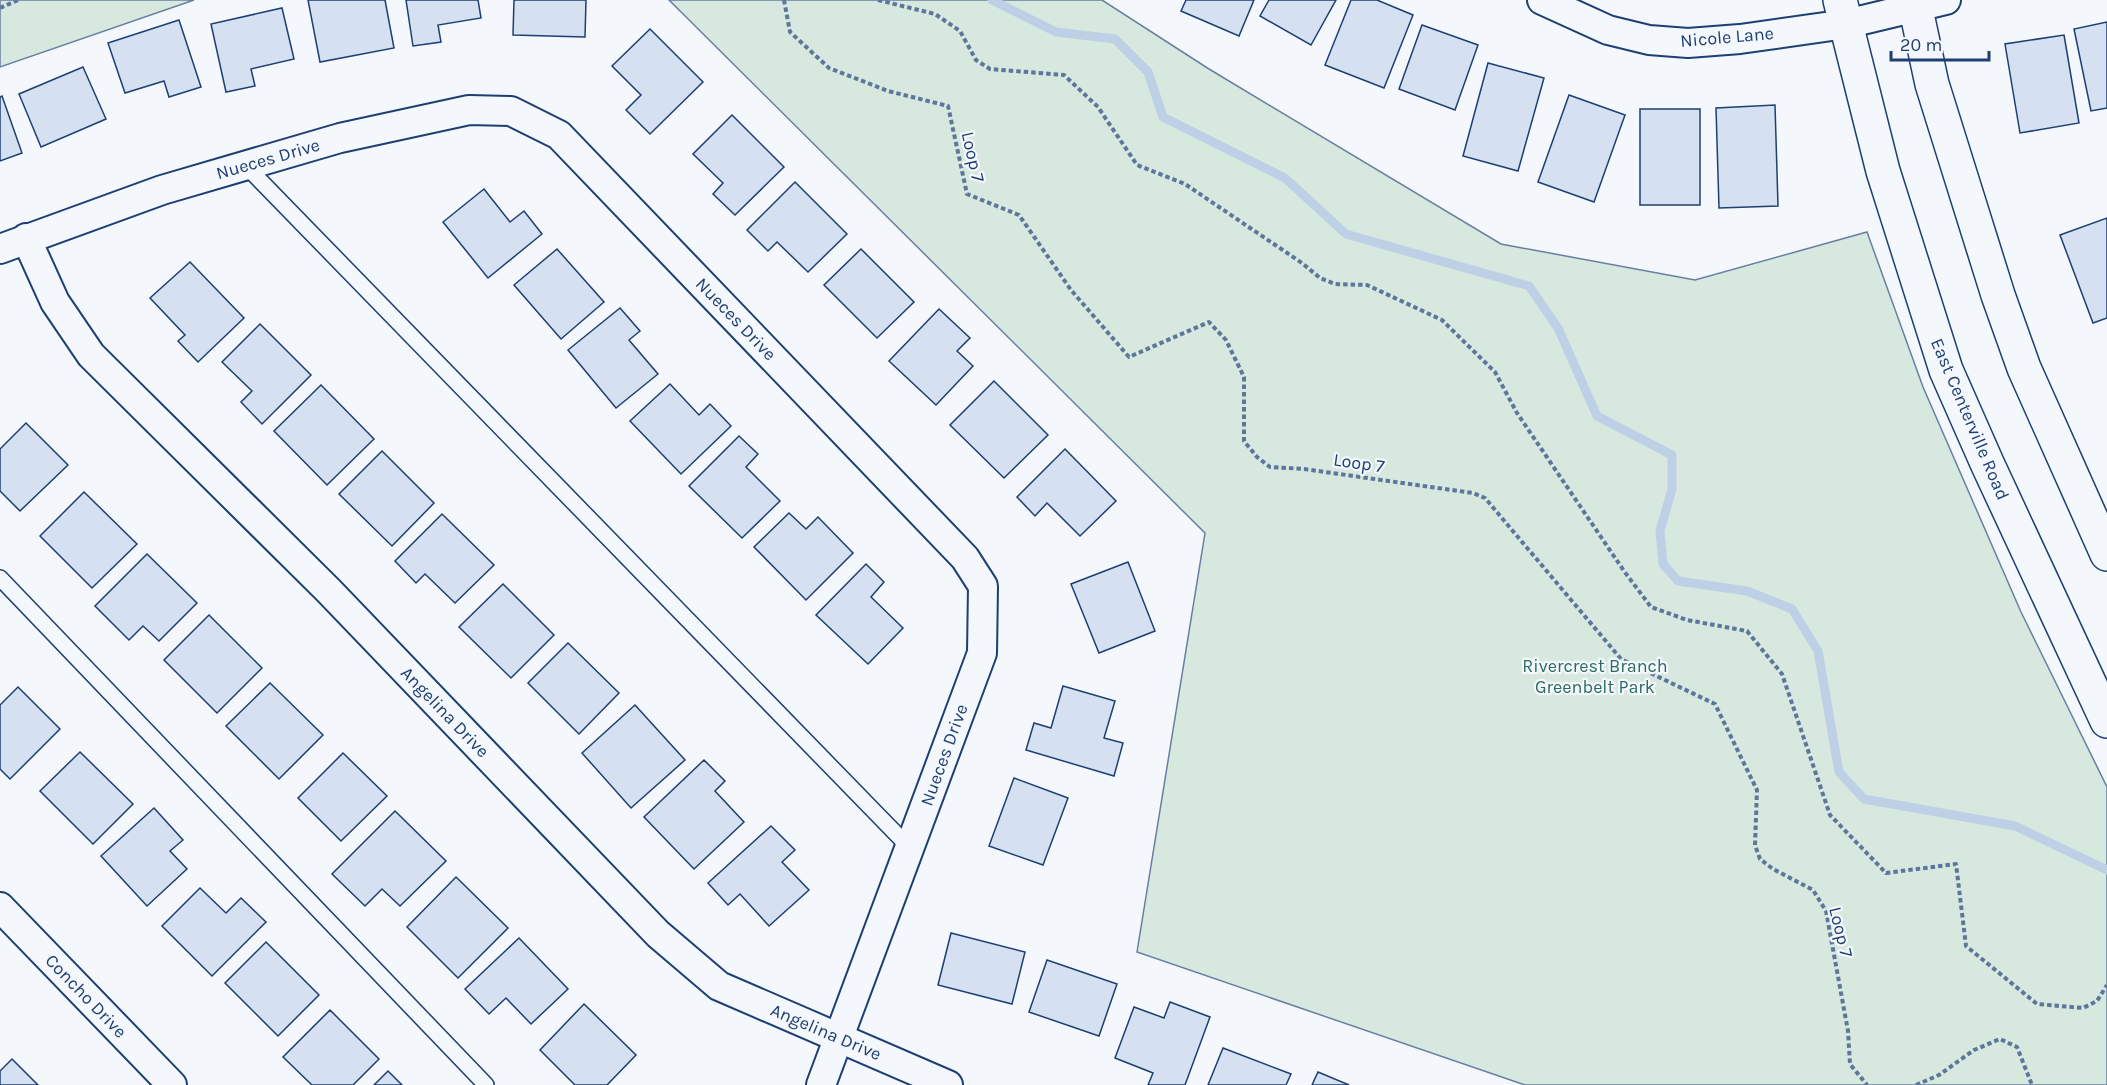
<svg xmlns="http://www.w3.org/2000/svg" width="2107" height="1085" font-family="Karla,sans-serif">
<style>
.green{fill:#d7e8df;stroke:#687fa3;stroke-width:1.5}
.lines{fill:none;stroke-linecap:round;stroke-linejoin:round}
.stream{stroke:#bed0e5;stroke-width:9}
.building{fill:#d5e0f0;stroke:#1d3f73;stroke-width:1.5}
.lane-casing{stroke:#1d3f73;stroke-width:18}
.street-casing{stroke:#1d3f73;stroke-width:32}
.secondary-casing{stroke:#1d3f73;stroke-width:36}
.path{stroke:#5e769c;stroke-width:4;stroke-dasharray:4.5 3;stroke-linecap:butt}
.lane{stroke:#f4f7fb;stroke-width:15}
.street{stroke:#f4f7fb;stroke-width:28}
.secondary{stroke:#f4f7fb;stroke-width:33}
.labels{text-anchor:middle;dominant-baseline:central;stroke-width:4.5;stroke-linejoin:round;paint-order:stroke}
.street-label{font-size:18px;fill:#1d3f73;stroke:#f4f7fb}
.park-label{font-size:18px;fill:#2c6c60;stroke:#f4f7fb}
</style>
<rect width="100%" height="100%" fill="#f4f7fb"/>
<!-- green -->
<g class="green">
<polygon points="0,0 194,0 0,67"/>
<polygon points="669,0 1102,0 1209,69 1501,244 1695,280 1867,232 1923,387 2021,612 2107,787 2107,1085 1525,1085 1137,952 1205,533"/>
</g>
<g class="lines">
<!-- stream -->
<polyline class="stream" points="992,0 1056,32 1115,39 1148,72 1163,117 1285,178 1346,234 1529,286 1558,328 1597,416 1672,455 1672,489 1660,531 1663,564 1678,581 1747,591 1792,609 1818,651 1839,772 1864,799 2015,826 2107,870"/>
</g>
<!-- building -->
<g class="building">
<polygon points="308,0 385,0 394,48 320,62"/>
<polygon points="406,0 478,0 481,18 438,25 441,42 413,46"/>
<polygon points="514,0 586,0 585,37 513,35"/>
<polygon points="1186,0 1254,0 1239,36 1181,11"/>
<polygon points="1269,0 1336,0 1311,45 1260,16"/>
<polygon points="1351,0 1377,0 1413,15 1384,88 1325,65"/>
<polygon points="282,8 294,59 251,69 255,86 226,92 211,24"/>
<polygon points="179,20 201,87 169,97 164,81 125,93 108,43"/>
<polygon points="2107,22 2107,108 2091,111 2074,29"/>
<polygon points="1422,25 1478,45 1455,110 1399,89"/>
<polygon points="650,29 703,82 650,134 626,110 641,95 612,66"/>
<polygon points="2064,35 2079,123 2020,133 2005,44"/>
<polygon points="1488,63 1544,78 1518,171 1463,156"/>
<polygon points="83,67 106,119 41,147 19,94"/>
<polygon points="1569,95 1625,115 1594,202 1538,182"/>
<polygon points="2,96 22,153 0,161 0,97"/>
<polygon points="1775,105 1778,206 1719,208 1716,108"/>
<rect x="1640" y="109" width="60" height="96"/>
<polygon points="732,115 784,167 735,215 713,194 723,183 693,154"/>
<polygon points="795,182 847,234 808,272 777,242 768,251 747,230"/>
<polygon points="484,189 510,222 524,211 542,234 488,278 443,222"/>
<polygon points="2107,218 2107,318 2093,323 2060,235"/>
<polygon points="557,249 604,302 561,339 514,285"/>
<polygon points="861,249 914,302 877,338 824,285"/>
<polygon points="190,262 244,318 198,362 178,341 185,335 150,298"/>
<polygon points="620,308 640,331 629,340 658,374 616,408 568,350"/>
<polygon points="939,309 970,338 957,351 973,366 936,405 889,361"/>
<polygon points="260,324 311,375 262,424 241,402 252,391 222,362"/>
<polygon points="994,381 1048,435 1004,478 950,425"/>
<polygon points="670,384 699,415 710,404 731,426 681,474 630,421"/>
<polygon points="321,385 374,439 327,485 274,431"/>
<polygon points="26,423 68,465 20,511 0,491 0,449"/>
<polygon points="739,436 758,454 746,467 780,501 742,538 689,486"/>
<polygon points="1065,449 1116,501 1080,536 1047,503 1035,516 1017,497"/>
<polygon points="382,451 434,503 392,546 339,494"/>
<polygon points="84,492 137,544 92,588 40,536"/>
<polygon points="789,513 806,529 818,517 853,553 806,600 754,547"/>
<polygon points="442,514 494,565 455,603 425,574 416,583 395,561"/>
<polygon points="147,554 197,603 159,641 143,626 129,640 95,606"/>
<polygon points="1128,562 1155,631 1099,653 1071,584"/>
<polygon points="866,564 884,582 871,597 903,628 868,664 816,615"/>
<polygon points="503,584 554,635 511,678 459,627"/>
<polygon points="209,615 262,668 217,713 164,660"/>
<polygon points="568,643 619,693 579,734 528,683"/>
<polygon points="270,683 323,735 279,779 226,726"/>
<polygon points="1063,686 1115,701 1104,738 1123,743 1114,776 1026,750 1034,723 1051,728"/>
<polygon points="18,687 60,729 10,779 0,769 0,705"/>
<polygon points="635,705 685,760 631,808 582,753"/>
<polygon points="80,752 133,804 93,844 40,791"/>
<polygon points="343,753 387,796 341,841 298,798"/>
<polygon points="704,760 725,781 715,791 744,822 694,869 644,817"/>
<polygon points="1014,778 1068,798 1043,865 989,846"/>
<polygon points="154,808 183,840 170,851 187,869 147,906 101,856"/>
<polygon points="395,811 446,861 400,906 382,889 365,906 332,874"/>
<polygon points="771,826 795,850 782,862 809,890 769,926 740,894 728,905 708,883"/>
<polygon points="456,877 508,928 458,978 407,927"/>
<polygon points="200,888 226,913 241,898 266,922 212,976 162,926"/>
<polygon points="951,933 1025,952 1012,1004 938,985"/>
<polygon points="519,938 568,989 531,1024 506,998 489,1014 465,989"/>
<polygon points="266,942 319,995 278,1036 225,983"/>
<polygon points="1047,960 1117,984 1099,1036 1029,1012"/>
<polygon points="1170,1002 1210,1017 1185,1085 1148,1085 1153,1073 1115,1058 1134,1007 1164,1018"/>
<polygon points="584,1004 636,1055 607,1085 575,1085 540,1050"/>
<polygon points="330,1010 379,1059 353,1085 312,1085 283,1057"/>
<polygon points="1223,1048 1291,1074 1286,1085 1208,1085"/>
<polygon points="12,1059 38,1085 0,1085 0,1071"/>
<polygon points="388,1071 402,1085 374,1085"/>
<polygon points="1318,1072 1349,1085 1312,1085"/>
</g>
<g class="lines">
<defs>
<g id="lane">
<polyline points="245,165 909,847"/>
<polyline points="0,578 486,1085"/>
</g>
<g id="street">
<polyline points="1542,0 1608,30 1649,40 1688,43 1740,39 1846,24 1946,0"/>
<polyline points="26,238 55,302 91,355 329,591 658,934 719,986 948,1085"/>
<polyline points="0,249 162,190 340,138 469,110 511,111 559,135 965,558 983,586 982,653 821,1085"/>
<polyline points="0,907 172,1085"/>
</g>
<g id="secondary">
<polyline points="1840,0 1883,171 1946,370 1987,463 2107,721"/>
<polyline points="1914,0 1932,84 1998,295 2024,368 2107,554"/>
</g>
</defs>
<!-- lane casing -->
<use href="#lane" class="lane-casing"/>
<!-- street casing -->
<use href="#street" class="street-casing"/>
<!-- secondary casing -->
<use href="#secondary" class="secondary-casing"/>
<!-- path -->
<g class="path">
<polyline points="784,0 790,32 829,68 888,91 948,106 967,194 1019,215 1071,290 1129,357 1209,322 1226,340 1244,377 1244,441 1257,457 1270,467 1304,469 1473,493 1485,498 1621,659 1715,704 1757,790 1755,845 1760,859 1773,869 1813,890 1826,911 1848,1031 1850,1064 1867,1085"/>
<polyline points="878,0 935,14 960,31 976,60 990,69 1064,75 1098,107 1137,165 1185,184 1302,263 1320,278 1335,284 1367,285 1442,320 1495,372 1517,413 1624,571 1651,607 1687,620 1747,631 1782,674 1830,815 1886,873 1956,864 1966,946 2037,1004 2083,1008 2097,1001 2107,985"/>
<polyline points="0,8 18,0"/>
<polyline points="1916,1085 1939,1075 1974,1050 2000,1039 2017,1047 2032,1085"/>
</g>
<!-- lane -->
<use href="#lane" class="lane"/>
<!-- street -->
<use href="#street" class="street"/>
<!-- secondary -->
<use href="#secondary" class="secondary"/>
</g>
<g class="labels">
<!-- street labels -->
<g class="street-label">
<text transform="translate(1727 37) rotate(-5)">Nicole Lane</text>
<text transform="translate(973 157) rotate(77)">Loop 7</text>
<text transform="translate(268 159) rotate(-16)">Nueces Drive</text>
<text transform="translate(736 319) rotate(46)">Nueces Drive</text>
<text transform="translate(1970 419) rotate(67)">East Centerville Road</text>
<text transform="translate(1359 463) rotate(8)">Loop 7</text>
<text transform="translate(445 712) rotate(46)">Angelina Drive</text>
<text transform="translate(944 755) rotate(-70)">Nueces Drive</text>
<text transform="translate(1841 932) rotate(76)">Loop 7</text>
<text transform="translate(86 996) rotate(46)">Concho Drive</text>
<text transform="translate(826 1032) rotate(23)">Angelina Drive</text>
</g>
<!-- park labels -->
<g class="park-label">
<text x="1595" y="666">Rivercrest Branch<tspan x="1595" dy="21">Greenbelt Park</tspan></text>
</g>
</g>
<!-- scale -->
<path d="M1891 51v9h98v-9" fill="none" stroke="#1d3f73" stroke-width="3"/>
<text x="1900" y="51" font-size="18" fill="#1d3f73" stroke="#f4f7fb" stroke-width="4.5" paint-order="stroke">20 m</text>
</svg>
